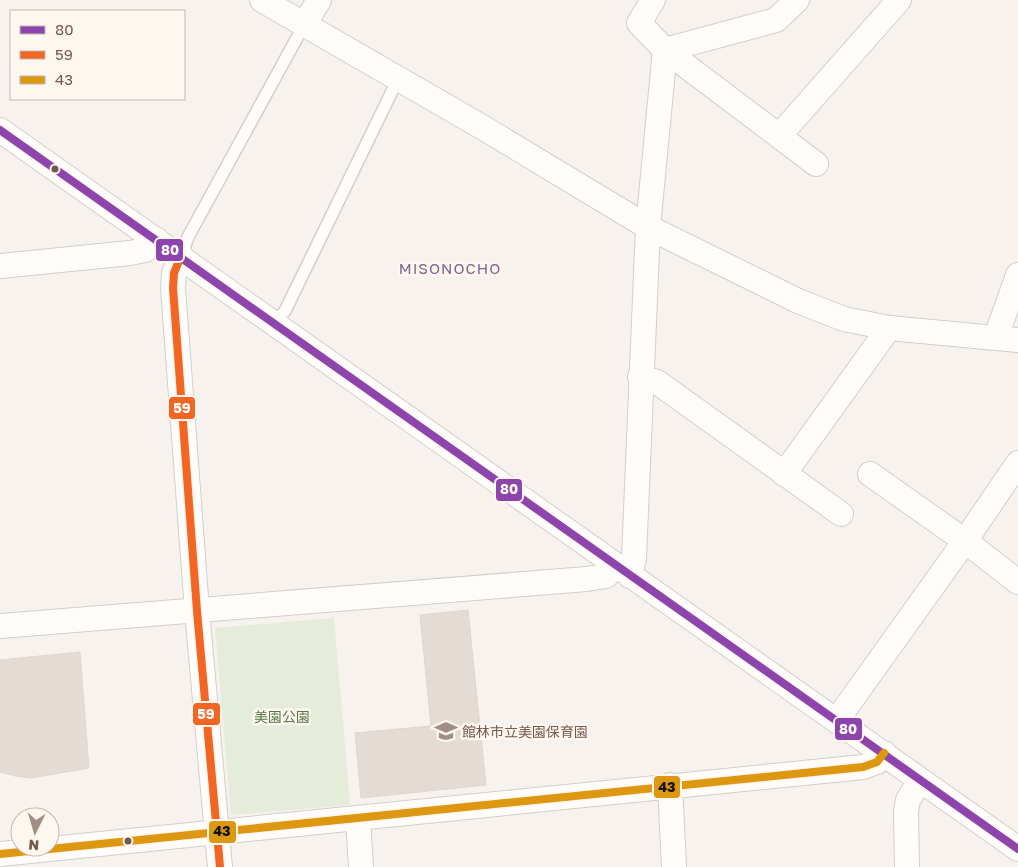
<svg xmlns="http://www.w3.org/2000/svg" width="1018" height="867" font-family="'Golos Text','Noto Sans JP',sans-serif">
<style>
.green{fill:#e5ecd9}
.building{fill:#e3dbd4;stroke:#dfd5d0}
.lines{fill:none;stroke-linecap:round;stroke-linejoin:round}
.lane-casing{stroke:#d4cec8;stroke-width:14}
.street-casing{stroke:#d4cec8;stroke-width:26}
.lane{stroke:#fefdfc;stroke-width:11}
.street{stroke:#fefdfc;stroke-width:24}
.bus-1-casing{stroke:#fef7ef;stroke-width:11}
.bus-2-casing{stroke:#fef7ef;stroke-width:11}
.bus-3-casing{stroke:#fef7ef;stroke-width:11}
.bus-1{stroke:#8e44ad;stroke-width:8}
.bus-2{stroke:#f26522;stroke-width:8}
.bus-3{stroke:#dd9710;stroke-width:8}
.bus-dot{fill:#735a4e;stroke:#fef7ef;stroke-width:2}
.labels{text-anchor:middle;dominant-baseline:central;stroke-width:5;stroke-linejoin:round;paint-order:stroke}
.park-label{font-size:14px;fill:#577847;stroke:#fef7ef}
.poi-label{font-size:14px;fill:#735a4e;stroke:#fef7ef;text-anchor:start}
.neighbourhood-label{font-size:15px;letter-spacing:1px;fill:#80668f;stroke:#fef7ef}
.line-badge{stroke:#fef7ef;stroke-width:2}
.badge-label{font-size:14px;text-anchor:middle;font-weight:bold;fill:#fff}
.pale-badge-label{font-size:14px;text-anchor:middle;font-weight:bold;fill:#111}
</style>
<rect width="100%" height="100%" fill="#f7f2ed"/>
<!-- green -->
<polygon class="green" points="334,618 350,805 231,815 215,628"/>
<!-- building -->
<g class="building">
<polygon points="468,610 486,785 361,798 355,733 431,726 420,615"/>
<polygon points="80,652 89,768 31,778 15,776 0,772 0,660"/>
</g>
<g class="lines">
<defs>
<g id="lane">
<polyline points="181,256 188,237 304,25"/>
<polyline points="273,324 285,311 398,79"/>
</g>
<g id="street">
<polyline points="262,0 482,127 648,227 798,301 844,319 889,328 1018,340"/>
<polyline points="653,0 639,23 665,50 816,164"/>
<polyline points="304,25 319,0"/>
<polyline points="665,50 776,20 797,0"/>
<polyline points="0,130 1018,849"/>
<polyline points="779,136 899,0"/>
<polyline points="181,256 174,273 173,288 197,611 220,867"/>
<polyline points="0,266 130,253 145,250 157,240"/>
<polyline points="996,337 1018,275"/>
<polyline points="640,377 657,382 841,514"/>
<polyline points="784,474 889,328"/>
<polyline points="870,474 965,541 1018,582"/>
<polyline points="630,576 634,558 648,227 665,50"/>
<polyline points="0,626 587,579 606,576 615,566"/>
<polyline points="837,720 965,541 1018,463"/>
<polyline points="670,785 674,867"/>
<polyline points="358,818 361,867"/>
<polyline points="0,854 863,767 877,762 884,753"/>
<polyline points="907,867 906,812 908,800 920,781"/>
</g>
</defs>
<!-- lane casing -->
<use href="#lane" class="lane-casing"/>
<!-- street casing -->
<use href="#street" class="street-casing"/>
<!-- lane -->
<use href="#lane" class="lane"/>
<!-- street -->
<use href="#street" class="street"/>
<defs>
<polyline id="bus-1" points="0,130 1018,849"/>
<polyline id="bus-2" points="181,256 174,273 173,288 197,611 220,867"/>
<polyline id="bus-3" points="0,854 863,767 877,762 884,753"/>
</defs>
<!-- bus-1 casing -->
<use href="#bus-1" class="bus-1-casing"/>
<!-- bus-2 casing -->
<use href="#bus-2" class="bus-2-casing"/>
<!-- bus-3 casing -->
<use href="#bus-3" class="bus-3-casing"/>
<!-- bus-1 -->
<use href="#bus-1" class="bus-1"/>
<!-- bus-2 -->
<use href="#bus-2" class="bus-2"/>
<!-- bus-3 -->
<use href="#bus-3" class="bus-3"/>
</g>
<!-- icons -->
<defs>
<symbol id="school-bare" viewBox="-9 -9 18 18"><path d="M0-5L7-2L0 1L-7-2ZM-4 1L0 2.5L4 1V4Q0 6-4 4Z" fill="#a18f86" stroke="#fef7ef" stroke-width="2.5" paint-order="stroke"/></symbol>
</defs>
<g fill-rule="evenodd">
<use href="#school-bare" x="430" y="715" width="32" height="32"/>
</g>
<!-- markers -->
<g class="bus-dot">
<circle cx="55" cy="169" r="4.5"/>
<circle cx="128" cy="841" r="4.5"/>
</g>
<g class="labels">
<!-- park labels -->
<g class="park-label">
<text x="282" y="716">美園公園</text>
</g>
<!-- poi labels -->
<g class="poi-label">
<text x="462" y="731">館林市立美園保育園</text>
</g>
<!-- neighbourhood labels -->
<g class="neighbourhood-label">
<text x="450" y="268">MISONOCHO</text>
</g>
</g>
<g class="line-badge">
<rect x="155" y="238" width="29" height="24" rx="5" fill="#8e44ad"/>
<rect x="168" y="396" width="28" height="24" rx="5" fill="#f26522"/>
<rect x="495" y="478" width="28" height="24" rx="5" fill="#8e44ad"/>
<rect x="192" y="702" width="29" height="24" rx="5" fill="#f26522"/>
<rect x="834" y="717" width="29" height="24" rx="5" fill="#8e44ad"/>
<rect x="653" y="775" width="28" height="24" rx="5" fill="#dd9710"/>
<rect x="208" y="820" width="29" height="24" rx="5" fill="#dd9710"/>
</g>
<g class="badge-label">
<text x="170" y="255">80</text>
<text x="182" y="413">59</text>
<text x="509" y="494">80</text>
<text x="206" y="719">59</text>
<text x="848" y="734">80</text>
</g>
<g class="pale-badge-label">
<text x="667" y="792">43</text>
<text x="222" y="836">43</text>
</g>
<!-- legend -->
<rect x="10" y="10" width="175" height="90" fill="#fef7ef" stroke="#c6b8af"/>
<rect x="20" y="26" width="25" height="8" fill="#8e44ad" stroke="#c6b8af"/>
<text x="55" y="35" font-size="15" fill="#735a4e">80</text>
<rect x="20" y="51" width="25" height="8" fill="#f26522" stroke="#c6b8af"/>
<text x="55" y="60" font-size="15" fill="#735a4e">59</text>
<rect x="20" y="76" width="25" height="8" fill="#dd9710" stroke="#c6b8af"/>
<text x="55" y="85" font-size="15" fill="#735a4e">43</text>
<!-- north arrow -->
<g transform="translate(35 832) rotate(185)"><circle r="24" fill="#fef7ef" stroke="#c6b8af"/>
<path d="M0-4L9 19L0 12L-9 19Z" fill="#a18f86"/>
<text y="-8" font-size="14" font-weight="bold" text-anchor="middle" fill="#735a4e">N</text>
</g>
</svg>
